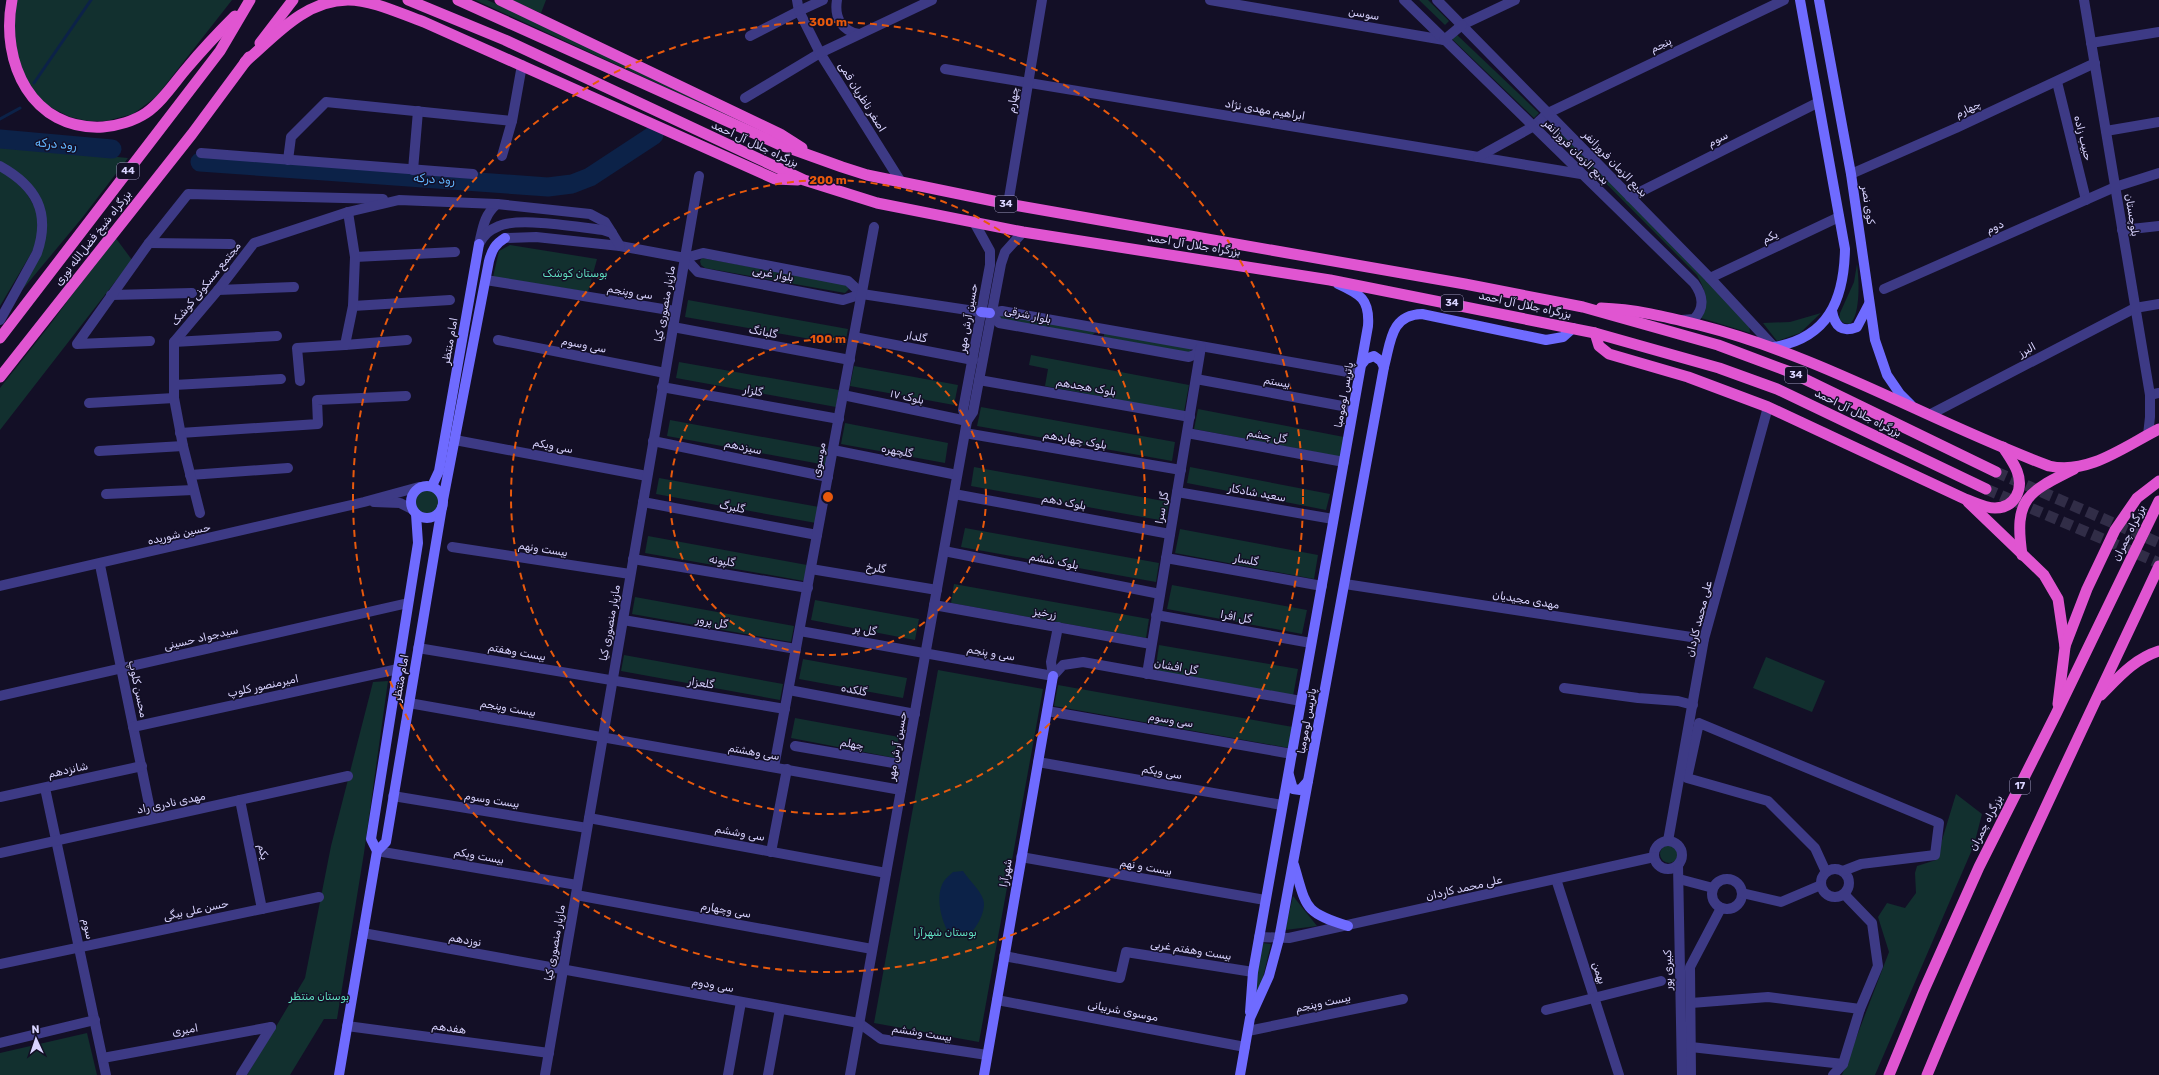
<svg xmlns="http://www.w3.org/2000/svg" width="2159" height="1075" font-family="Rubik,'Noto Sans Arabic',sans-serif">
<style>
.green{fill:#12302f}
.water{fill:#0c2248}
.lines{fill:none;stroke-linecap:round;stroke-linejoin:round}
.stream{stroke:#0c2248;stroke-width:3}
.river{stroke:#0c2248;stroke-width:19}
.trunk-tunnel{stroke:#312d47;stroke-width:11;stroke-dasharray:11 5.5;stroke-linecap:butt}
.minor{stroke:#3d3a85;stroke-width:10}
.tertiary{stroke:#3d3a85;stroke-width:10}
.secondary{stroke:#6f6bff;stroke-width:10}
.trunk{stroke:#e055d1;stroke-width:11}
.ring{fill:none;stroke:#e8590c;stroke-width:2;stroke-dasharray:7 5}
.labels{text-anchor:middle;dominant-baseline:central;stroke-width:3;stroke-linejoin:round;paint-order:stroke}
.shield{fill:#130f26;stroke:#9e99be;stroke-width:1}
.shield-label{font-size:10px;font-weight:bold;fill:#d9d4ff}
.street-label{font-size:11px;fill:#d9d4ff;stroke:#130f26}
.park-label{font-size:11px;fill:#5fe0c0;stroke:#130f26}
.water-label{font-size:12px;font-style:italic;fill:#62b6ff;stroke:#130f26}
.centre{fill:#e8590c;stroke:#130f26;stroke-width:2}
.ring-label{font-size:12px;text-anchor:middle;font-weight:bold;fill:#e8590c;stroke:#130f26;stroke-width:3;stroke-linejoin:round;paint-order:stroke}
</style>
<rect width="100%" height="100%" fill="#130f26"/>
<!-- green -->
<g class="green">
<polygon points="16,0 232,0 156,97 133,114 106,121 88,121 70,117 52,108 38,99 25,84 9,30"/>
<polygon points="475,0 487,0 506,8 783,141"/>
<polygon points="510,0 546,0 541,13"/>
<polygon points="1419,0 1428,0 1449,21 1445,25"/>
<polygon points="1455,33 1539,113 1534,118 1451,38"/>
<path d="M1553 121 1749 323 1750 333 1701 318C1709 300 1706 292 1697 275L1548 125Z"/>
<polygon points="0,146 128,158 82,218 13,301 35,266 44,214 0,163"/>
<polygon points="0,170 20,182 37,211 38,223 36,245 0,306"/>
<polygon points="115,237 132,260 0,430 0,388 49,326"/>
<polygon points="510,245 597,259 588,292 493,277 499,251"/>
<polygon points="702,258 845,284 849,289 845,293 705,268 701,265 700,261"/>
<path d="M1857 264C1859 278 1861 314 1850 324L1844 323 1839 319 1840 313 1854 282Z"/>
<polygon points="688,300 848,329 845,345 685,317"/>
<polygon points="1821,313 1800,333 1777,341 1763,323 1790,322"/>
<polygon points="998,314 1094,331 1095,333 1092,335 999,319"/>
<polygon points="1104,332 1190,348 1191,350 1189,353 1104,337"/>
<polygon points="1031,355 1189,385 1184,412 1045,386 1048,369 1029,365"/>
<polygon points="679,362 839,390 836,407 676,378"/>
<polygon points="854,366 958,385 954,405 850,386"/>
<polygon points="981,407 1175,442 1172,461 977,426"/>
<polygon points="1198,409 1344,437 1341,457 1194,429"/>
<polygon points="670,420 829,449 826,465 667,436"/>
<polygon points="845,423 948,443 945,463 841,444"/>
<polygon points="974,467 1169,502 1165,521 971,486"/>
<polygon points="1190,467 1330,494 1326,510 1187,483"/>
<polygon points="659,478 819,507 816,523 656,494"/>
<circle cx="427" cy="502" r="13"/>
<polygon points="965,528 1159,563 1156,582 961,547"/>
<polygon points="1180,529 1318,555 1314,579 1175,553"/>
<polygon points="648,536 807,565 804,581 645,553"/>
<polygon points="954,584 1149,619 1146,638 951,603"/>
<polygon points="1172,585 1307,610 1302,634 1167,609"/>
<polygon points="635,597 794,626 791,642 632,614"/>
<polygon points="815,600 919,619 915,640 811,620"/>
<polygon points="1159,645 1298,669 1293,696 1155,672"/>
<polygon points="624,655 783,684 780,700 621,671"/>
<polygon points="1766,657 1825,681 1812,712 1753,688"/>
<polygon points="803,659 907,678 903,698 799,679"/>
<polygon points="938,670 1043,689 979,1042 874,1023"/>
<polygon points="388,681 364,853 337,1019 324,1019 290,1075 247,1075 305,978 331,846 373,682"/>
<polygon points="1058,685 1293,727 1289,748 1054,706"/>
<polygon points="795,718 899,737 895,758 791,738"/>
<polygon points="1956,794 1982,814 1974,845 1875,1075 1842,1075 1889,952 1878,917 1887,903 1905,908 1916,893 1915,873 1917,866 1936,860"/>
<circle cx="1669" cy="854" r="9"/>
<polygon points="1293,896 1317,926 1285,930"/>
<polygon points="1262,943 1271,944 1260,990 1253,1005"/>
<polygon points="87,1033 97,1075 0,1075 0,1053"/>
</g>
<!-- water -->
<path class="water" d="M963 871C969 880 980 890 983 899 987 908 978 927 970 933 964 936 958 937 952 938 942 925 934 896 944 881 946 878 950 875 953 872Z"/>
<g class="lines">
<!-- stream -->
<g class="stream">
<polyline points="34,83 91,0"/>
<polyline points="0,119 20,108"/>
</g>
<!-- river -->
<g class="river">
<polyline points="0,139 112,149"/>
<polyline points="200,162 548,187 572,184 590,177 654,135"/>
</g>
<!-- trunk-tunnel -->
<g class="trunk-tunnel">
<polyline points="1996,472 2159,543"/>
<polyline points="1986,489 2159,563"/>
</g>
<!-- minor -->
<g class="minor">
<polyline points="1210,0 1444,40"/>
<polyline points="1462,25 1515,0"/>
<polyline points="750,36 799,11"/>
<polyline points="2091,43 2159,32"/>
<polyline points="945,69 1581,174"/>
<polyline points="2057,82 2086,200"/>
<polyline points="745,98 820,53"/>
<polyline points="2106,131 2159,122"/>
<polyline points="201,153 473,174"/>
<polyline points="502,156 512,121 522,65"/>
<polyline points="1478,157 1534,126 1548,113 1784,0"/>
<polyline points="288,160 291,137 326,102 512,121"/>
<polyline points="413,170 418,111"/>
<polyline points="1851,174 1956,128 2095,63"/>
<polyline points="1630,197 1817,103"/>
<polyline points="1008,204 1042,0"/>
<polyline points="2122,230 2159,226"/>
<polyline points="149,243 231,244"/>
<path d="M479 244C483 227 484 215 497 204"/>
<polyline points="620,246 685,258 703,253 848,281 862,294"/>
<polyline points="355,257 455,252"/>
<polyline points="685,258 698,272 843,300 862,294 981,312"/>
<polyline points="1710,278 1839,217"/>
<polyline points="486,280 675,311"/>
<polyline points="1884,289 2115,187 2159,173"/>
<polyline points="218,290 294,287"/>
<polyline points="111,295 192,293"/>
<polyline points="353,306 450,300"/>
<polyline points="990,313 1002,311 1359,374"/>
<polyline points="990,313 999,323 1189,357 1196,354 1201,347"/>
<polyline points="673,327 850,360"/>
<polyline points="854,337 973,360"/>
<polyline points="498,340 665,373"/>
<polyline points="150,341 77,344 149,243 188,194 383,199"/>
<polyline points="174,342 277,336"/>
<polyline points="345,345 407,340"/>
<polyline points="1196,379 1353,408"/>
<polyline points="979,380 1190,417"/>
<polyline points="300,381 297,348 345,345 353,306 355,257 348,212"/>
<polyline points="174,385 281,379"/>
<polyline points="662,387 839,419"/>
<polyline points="843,395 967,421"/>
<polyline points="2150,395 2159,393"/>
<polyline points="89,403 174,398"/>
<polyline points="1931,414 2135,308 2159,304"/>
<polyline points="180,433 318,424 317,400 406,396"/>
<polyline points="965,433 1181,470"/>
<polyline points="1187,433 1344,462"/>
<polyline points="455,440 647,476"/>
<polyline points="653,441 828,477"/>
<polyline points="833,450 957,475"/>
<polyline points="99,451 183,446"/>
<polyline points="190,475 288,468"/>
<polyline points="1177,492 1333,519"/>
<polyline points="106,494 193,490"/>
<polyline points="954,494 1170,534"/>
<polyline points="643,502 817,535"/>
<polyline points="200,513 183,446 174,398 174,342 218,290 254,243 348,212 399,200 497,204 590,214 605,222 612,233"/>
<polyline points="452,547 630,574"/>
<polyline points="944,551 1160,594"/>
<polyline points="1166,558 1322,586"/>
<polyline points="633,559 808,588"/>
<polyline points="100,565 152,819"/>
<polyline points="811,569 937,590"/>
<polyline points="1345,584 1704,639"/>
<polyline points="934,605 1151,644"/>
<polyline points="1156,615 1311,643"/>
<polyline points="623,620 796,649"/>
<polyline points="800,631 1053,676"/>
<polyline points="418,648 785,709"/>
<polyline points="1147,674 1201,347"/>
<polyline points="1053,676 1063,665 1083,662 1301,701"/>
<polyline points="1053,676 1051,662 1058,627"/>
<polyline points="1564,688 1638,698 1678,701 1693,705"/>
<polyline points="789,690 915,714"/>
<polyline points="0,696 408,603"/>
<polyline points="409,703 901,790"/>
<polyline points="1047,711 1292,754"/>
<polyline points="133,727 398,669"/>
<polyline points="795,746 905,765"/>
<polyline points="1038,762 1282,805"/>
<polyline points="774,767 874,227"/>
<polyline points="45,788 106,1075"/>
<polyline points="393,796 587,828"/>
<polyline points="0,797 142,766"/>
<polyline points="240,800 262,909"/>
<polyline points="589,818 886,873"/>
<polyline points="377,851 577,885"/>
<polyline points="771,852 787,769"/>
<polyline points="0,853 348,776"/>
<polyline points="1021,857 1265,900"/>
<circle cx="1835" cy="883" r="14"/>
<polyline points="1826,872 1815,848 1768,801 1687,778 1699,723 1939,823 1935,855 1861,864 1843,871"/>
<circle cx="1727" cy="894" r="15"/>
<polyline points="1556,879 1619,1075"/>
<polyline points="1679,879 1713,888"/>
<polyline points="1742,893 1781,902 1821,885"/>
<polyline points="576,895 872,949"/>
<polyline points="363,933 859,1023 881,1039 987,1055"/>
<polyline points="1004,956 1120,978 1126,952 1253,972"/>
<polyline points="0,964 319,897"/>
<polyline points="997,1000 1245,1047"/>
<polyline points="1691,1003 1768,997 1860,1009"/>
<polyline points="1546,1010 1661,981"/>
<polyline points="347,1026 549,1053"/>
<polyline points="1248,1031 1403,999"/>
<polyline points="0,1043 95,1020"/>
<polyline points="1691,1047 1843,1064"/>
<polyline points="103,1058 271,1027"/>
<polyline points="241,1075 271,1027"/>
<polyline points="728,1075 741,1002"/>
<polyline points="768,1075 780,1009"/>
<polyline points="1691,1075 1690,967 1721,908"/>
<polyline points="1833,1075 1843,1064 1860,1009 1878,966 1872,923 1844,894"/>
</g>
<!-- tertiary -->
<g class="tertiary">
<polyline points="797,0 799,11 820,53 901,182"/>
<path d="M837 0C834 18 842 31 859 34"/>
<path d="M1404 0 1694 283C1703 295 1705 308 1694 319L1682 320"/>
<polyline points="1437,0 1710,278 1774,347"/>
<polyline points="2084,0 2150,395 2150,417 2148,435"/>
<polyline points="799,11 823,0"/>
<polyline points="1444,40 1462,25"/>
<polyline points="820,53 932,0"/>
<path d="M0 166C36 186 51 212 37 253L0 320"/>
<polyline points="505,238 536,237 620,246"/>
<path d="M479 244C484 235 489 230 499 226 519 217 579 227 603 230L612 233 620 246"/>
<polyline points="967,421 963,410 990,265 990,251 974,222"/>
<polyline points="374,502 400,503 412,509"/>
<polyline points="0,586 364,502 419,487"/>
<circle cx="1668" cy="855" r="14"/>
<polyline points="1668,841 1704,639 1768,407"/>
<polyline points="1678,865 1682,1075"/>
<polyline points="1259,937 1289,938 1654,857"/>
<polyline points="545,1075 699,176"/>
<polyline points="850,1075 967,421 973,412 1001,264 1005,252 1023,232"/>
</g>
<!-- secondary -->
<g class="secondary">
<polyline points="1819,0 1851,174 1875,340 1887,375 1900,394 1911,405"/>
<path d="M1832 311C1835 327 1842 333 1857 327L1869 304"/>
<polyline points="981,312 990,313"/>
<path d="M1774 347C1828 338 1844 300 1845 249L1800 0"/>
<polyline points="1362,364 1366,359 1374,356 1381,361 1384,367"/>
<circle cx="427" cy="502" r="16"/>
<polyline points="432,486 439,471 479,244"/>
<path d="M443 500 489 261C492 250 495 244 505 238"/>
<polyline points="1289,775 1293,789 1300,790 1308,781"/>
<polyline points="377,851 386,842 442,507"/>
<path d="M1294 865C1307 908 1303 912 1348 926"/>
<path d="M1250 1012 1253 972 1368 326C1370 299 1360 294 1338 284"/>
<polyline points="339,1075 377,851 371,839 418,543 416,514"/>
<polyline points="984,1075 1053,676"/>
<path d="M1240 1075 1250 1018 1269 976 1279 939 1384 367C1391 342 1390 315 1422 314L1546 340 1563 337 1573 328"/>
</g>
<!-- trunk -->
<g class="trunk">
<path d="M12 0C0 63 32 131 103 127 117 126 134 121 146 113 162 102 174 83 187 68 202 50 218 33 235 16"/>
<polyline points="408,0 505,40 804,180 877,203 1023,232 1330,280 1595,333 1719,368 1777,389 1986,489"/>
<polyline points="458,0 778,144 842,167 867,175 1008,204 1465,284 1583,307 1718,345 1790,372 1996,472"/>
<polyline points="500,0 780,134 802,148"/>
<polyline points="260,43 293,0"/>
<path d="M245 62C275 36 305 0 348 0 373 0 401 14 424 22L775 179 798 180"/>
<path d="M1601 308C1634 309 1667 317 1699 325 1822 356 1931 422 2049 466 2089 475 2125 446 2159 429"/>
<path d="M1595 333 1599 346 1609 354 1688 377 1768 407 1965 499C1974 502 1985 508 1995 508 2015 508 2024 489 2017 471 2014 463 2008 455 2003 447"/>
<polyline points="0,338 220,51 250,0"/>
<polyline points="0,377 192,134 249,57"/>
<polyline points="1968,502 2044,575 2058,599 2065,647 2058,704"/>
<path d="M2022 555C2014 499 2026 493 2074 469"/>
<polyline points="2065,646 2087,589 2115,530 2137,498 2159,481"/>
<path d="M2101 695C2119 677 2134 659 2159 651"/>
<polyline points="1889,1075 1924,990 1979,867 2056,714 2159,501"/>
<path d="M1927 1075C1998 903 2080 735 2159 566"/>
</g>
</g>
<!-- distance rings -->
<g class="ring">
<circle cx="828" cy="497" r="158"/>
<circle cx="828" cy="497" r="317"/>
<circle cx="828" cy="497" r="475"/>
</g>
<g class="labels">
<!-- shield labels -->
<g class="shield">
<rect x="117" y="163" width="22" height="16" rx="3"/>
<rect x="995" y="196" width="22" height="16" rx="3"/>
<rect x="1441" y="295" width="22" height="16" rx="3"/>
<rect x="1785" y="367" width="22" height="16" rx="3"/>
<rect x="2010" y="778" width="20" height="16" rx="3"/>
</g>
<g class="shield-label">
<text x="128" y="171">44</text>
<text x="1006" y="204">34</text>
<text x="1452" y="303">34</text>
<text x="1796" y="375">34</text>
<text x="2020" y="786">17</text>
</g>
<!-- street labels -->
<g class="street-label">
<text transform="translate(1364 14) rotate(10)">سوسن</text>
<text transform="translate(1661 45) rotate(-25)">پنجم</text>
<text transform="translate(862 97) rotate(58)">اصغر ناظریان قمی</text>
<text transform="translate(1013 100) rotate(-81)">چهارم</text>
<text transform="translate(1968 109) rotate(-25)">چهارم</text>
<text transform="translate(1265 110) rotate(9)">ابراهیم مهدی نژاد</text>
<text transform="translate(2083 138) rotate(76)">حبیب زاده</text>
<text transform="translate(1718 139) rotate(-27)">سوم</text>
<text transform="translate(755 144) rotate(25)">بزرگراه جلال آل احمد</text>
<text transform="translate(1576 152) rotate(45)">بدیع الزمان فروزانفر</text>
<text transform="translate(1615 164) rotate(46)">بدیع‌ الزمان فروزانفر</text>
<text transform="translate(1868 205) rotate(81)">کوی نصر</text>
<text transform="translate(2132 215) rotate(81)">بلوچستان</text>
<text transform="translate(1995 227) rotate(-24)">دوم</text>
<text transform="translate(1770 237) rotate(-25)">یکم</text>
<text transform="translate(93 238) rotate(-52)">بزرگراه شیخ فضل‌الله نوری</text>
<text transform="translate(1194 245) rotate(9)">بزرگراه جلال آل احمد</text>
<text transform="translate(773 274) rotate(11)">بلوار غربی</text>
<text transform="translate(206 284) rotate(-51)">مجتمع مسکونی کوشک</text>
<text transform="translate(630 292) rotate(9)">سی وپنجم</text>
<text transform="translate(665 304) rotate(-80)">مازیار منصوری کیا</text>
<text transform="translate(1525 305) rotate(12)">بزرگراه جلال آل احمد</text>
<text transform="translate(1028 315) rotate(12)">بلوار شرقی</text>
<text transform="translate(968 318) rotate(-80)">حسین آرش مهر</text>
<text transform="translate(763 332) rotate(11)">گلبانگ</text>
<text transform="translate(916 337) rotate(11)">گلدار</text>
<text transform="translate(450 341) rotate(-80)">امام منتظر</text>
<text transform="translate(584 345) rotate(11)">سی وسوم</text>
<text transform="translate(2027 350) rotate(-28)">البرز</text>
<text transform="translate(1277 382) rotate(10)">بیستم</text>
<text transform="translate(1086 387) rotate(10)">بلوک هجدهم</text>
<text transform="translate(753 391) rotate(10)">گلزار</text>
<text transform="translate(1344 395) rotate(-80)">پاتریس لومومبا</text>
<text transform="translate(907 397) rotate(12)">بلوک ۱۷</text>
<text transform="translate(1858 413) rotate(26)">بزرگراه جلال آل احمد</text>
<text transform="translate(1267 436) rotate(10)">گل چشم</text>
<text transform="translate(1075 440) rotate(10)">بلوک چهاردهم</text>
<text transform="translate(553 446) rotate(11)">سی ویکم</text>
<text transform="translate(743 447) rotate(12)">سیزدهم</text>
<text transform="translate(897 451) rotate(11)">گلچهره</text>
<text transform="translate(819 460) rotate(-80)">موسوی</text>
<text transform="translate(1257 493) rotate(10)">سعید شادکار</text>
<text transform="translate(1064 502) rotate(11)">بلوک دهم</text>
<text transform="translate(732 507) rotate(11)">گلبرگ</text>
<text transform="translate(1162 508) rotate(-80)">گل سرا</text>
<text transform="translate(2129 533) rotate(-64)">بزرگراه چمران</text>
<text transform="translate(179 534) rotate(-13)">حسین شوریده</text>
<text transform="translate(543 549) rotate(9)">بیست ونهم</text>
<text transform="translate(1246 560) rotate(10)">گلسار</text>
<text transform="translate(722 561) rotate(10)">گلپونه</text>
<text transform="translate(1054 561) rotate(11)">بلوک ششم</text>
<text transform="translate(876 568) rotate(10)">گلرخ</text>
<text transform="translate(1526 600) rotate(9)">مهدی مجیدیان</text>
<text transform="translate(1045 613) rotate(10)">زرخیز</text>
<text transform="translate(1236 617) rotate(10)">گل افرا</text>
<text transform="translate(1699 619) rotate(-76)">علی محمد کاردان</text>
<text transform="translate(712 622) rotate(10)">گل پرور</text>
<text transform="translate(610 623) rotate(-80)">مازیار منصوری کیا</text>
<text transform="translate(865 630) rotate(10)">گل پر</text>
<text transform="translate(201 638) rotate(-13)">سیدجواد حسینی</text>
<text transform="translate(517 652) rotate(10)">بیست وهفتم</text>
<text transform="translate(991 653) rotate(10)">سی و پنجم</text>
<text transform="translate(1176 667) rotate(10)">گل افشان</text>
<text transform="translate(401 678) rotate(-80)">امام منتظر</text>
<text transform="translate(701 683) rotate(9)">گلعزار</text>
<text transform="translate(263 686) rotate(-12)">امیرمنصور کلوپ</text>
<text transform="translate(138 689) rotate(78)">محسن کلوپ</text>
<text transform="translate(854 690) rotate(11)">گلکده</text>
<text transform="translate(508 708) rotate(10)">بیست وپنجم</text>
<text transform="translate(1171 720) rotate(10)">سی وسوم</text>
<text transform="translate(1307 721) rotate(-80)">پاتریس لومومبا</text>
<text transform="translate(852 744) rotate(10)">چهلم</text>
<text transform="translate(897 746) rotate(-80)">حسین آرش مهر</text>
<text transform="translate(754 752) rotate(10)">سی وهشتم</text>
<text transform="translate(68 770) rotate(-12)">شانزدهم</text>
<text transform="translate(1162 772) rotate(10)">سی ویکم</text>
<text transform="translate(492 800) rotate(9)">بیست وسوم</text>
<text transform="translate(171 803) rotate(-12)">مهدی نادری راد</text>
<text transform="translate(1986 823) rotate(-63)">بزرگراه چمران</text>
<text transform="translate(740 833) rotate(10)">سی وششم</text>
<text transform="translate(263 852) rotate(78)">یکم</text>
<text transform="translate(479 856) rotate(10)">بیست ویکم</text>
<text transform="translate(1146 867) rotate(10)">بیست و نهم</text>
<text transform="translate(1006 873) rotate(-80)">شهرآرا</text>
<text transform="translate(1464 888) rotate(-13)">علی محمد کاردان</text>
<text transform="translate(196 910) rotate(-12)">حسن علی بیگی</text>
<text transform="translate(726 910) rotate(10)">سی وچهارم</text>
<text transform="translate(88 929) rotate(78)">سوم</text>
<text transform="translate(465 940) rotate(10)">نوزدهم</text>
<text transform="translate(555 943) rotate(-80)">مازیار منصوری کیا</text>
<text transform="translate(1191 950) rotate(9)">بیست وهفتم غربی</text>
<text transform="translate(1668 970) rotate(-91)">کبیری پور</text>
<text transform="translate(1599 973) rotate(72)">بهمن</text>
<text transform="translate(713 985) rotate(10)">سی ودوم</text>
<text transform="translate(1323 1003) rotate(-12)">بیست وپنجم</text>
<text transform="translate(1123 1011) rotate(11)">موسوی شربیانی</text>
<text transform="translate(449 1028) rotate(8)">هفدهم</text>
<text transform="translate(185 1030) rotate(-10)">امیری</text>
<text transform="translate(922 1033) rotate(9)">بیست وششم</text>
</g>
<!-- park labels -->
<g class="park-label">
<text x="575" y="273">بوستان کوشک</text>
<text x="945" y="932">بوستان شهرآرا</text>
<text x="319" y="996">بوستان منتظر</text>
</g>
<!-- water labels -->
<g class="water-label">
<text transform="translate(56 144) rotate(5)">رود درکه</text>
<text transform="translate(434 179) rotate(4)">رود درکه</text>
</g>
</g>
<circle cx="828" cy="497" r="6" class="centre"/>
<g class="ring-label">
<text x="828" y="26">300 m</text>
<text x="828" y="184">200 m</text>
<text x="828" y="343">100 m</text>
</g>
<!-- north arrow -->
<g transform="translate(36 1039) rotate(357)" stroke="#130f26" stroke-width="3" paint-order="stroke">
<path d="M0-3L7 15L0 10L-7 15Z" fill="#d9d4ff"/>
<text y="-6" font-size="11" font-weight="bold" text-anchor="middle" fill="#d9d4ff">N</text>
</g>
</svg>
